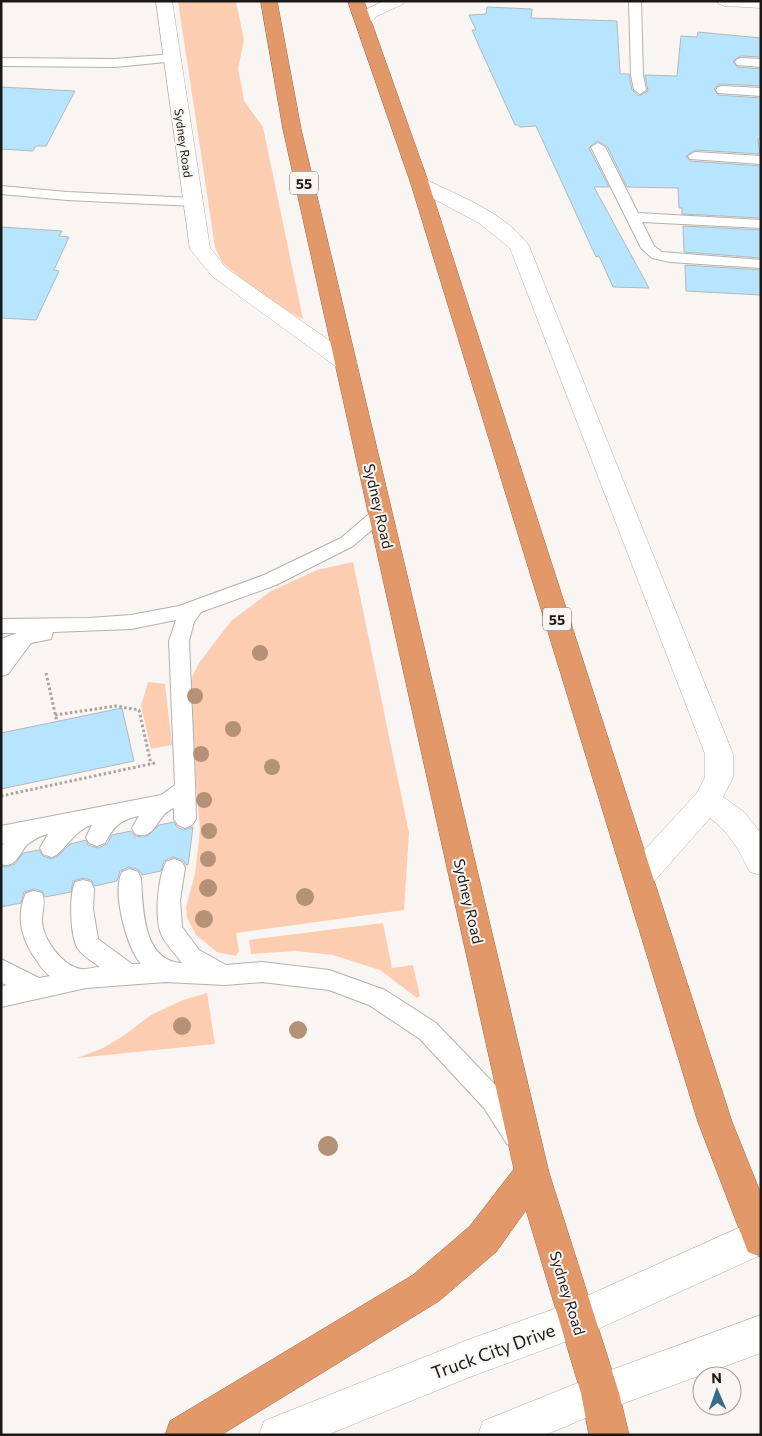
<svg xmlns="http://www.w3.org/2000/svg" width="762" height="1436" font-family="Commissioner,sans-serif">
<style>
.green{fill:#fdcdb1}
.building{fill:#b7e4fe;stroke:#b4b8ba}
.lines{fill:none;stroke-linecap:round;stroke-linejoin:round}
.lane-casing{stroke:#b3b0ad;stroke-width:2}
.street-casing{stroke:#b3b0ad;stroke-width:1}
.highway-casing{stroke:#9d6b4c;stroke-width:1}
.path{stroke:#a8a5a3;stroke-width:3;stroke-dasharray:2.5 2.5;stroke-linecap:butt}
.lane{fill:#fff;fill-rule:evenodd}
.street{fill:#fff;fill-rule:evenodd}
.highway{fill:#e39869;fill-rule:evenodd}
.tree{fill:#b59177}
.labels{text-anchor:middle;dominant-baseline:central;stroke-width:4;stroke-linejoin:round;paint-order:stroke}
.far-street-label{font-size:12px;fill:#1a1817;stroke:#f9f5f2}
.shield{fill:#f9f5f2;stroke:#5d5a59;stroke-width:1}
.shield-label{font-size:14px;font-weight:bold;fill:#1a1817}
.street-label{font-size:15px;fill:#1a1817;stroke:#f9f5f2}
.near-street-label{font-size:18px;fill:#1a1817;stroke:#f9f5f2}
</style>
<rect width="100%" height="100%" fill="#f9f5f2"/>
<!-- green -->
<g class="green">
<path d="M178 1H236L244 40 238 69 242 88 244 101 263 127 303 319C293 317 233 273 225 265 220 260 218 254 215 247Z"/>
<polygon points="353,562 409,833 404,910 236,933 239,951 236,956 217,952 196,935 187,918 186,907 195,874 200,830 188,685 199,663 231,621 271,591 317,570"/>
<polygon points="148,682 165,684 172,745 151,749 141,706"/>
<polygon points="383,923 392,968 413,965 420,996 417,998 380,970 333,955 296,951 251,954 249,940"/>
<polygon points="207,993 215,1044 77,1058 103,1048 123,1036 151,1015 183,1000"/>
</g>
<!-- building -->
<g class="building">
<polygon points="487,7 532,9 531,18 617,21 620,74 629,74 632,90 639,96 648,91 645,75 677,76 681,36 697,37 698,32 761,38 761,57 741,56 733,61 737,67 761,69 761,86 722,84 718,85 714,89 718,95 761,98 761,139 758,139 760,154 695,150 686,156 690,161 761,166 761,218 682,214 682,208 679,208 678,188 627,187 607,146 597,141 589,148 609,187 594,187 649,288 613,287 599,256 596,257 536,126 520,127 518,125 515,125 479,46 472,30 476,30 469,15 486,14"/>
<polygon points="1,87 75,91 46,146 36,146 33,151 1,149"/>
<polygon points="683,226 761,230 761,258 684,252"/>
<polygon points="1,227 62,231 59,236 69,237 54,270 59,271 36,320 1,318"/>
<polygon points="685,265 761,270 761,295 686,291"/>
<polygon points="122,708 134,761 1,789 1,733"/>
<polygon points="174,822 177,827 184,830 193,827 188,865 186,865 183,860 173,857 164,861 161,871 142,875 139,870 129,867 120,871 117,881 95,886 91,880 83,878 73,881 71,892 45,897 42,891 34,889 24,892 21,903 1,907 1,866 6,867 15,864 23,853 39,850 43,856 52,859 60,854 70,844 86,840 88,845 98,848 107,844 112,835 131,831 135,836 143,837 149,835 159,825"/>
</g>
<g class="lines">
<defs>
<g id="lane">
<polygon points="629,1 641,1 643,75 646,90 640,94 634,90 631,75"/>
<polygon points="172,54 178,58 176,61 115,67 1,66 1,58 115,59"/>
<polygon points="741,58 761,59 761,67 737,65 735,62 737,59"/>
<polygon points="722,86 761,88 761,96 718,93 716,90 718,87"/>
<polygon points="598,143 605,147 638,213 761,220 761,228 642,222 654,246 662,252 761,260 761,268 670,262 652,258 641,248 591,147"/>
<polygon points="695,152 761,156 761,164 690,159 688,156"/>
<polygon points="1,186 67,192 193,198 200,202 193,206 67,200 1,194"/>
<path d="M381 507 387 509 390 513 387 517 353 546 276 585 201 612 194 622 189 641 195 783 196 819 192 825 185 828 178 825 174 819V808C156 814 157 841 135 834L132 828 139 816C120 820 114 826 105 843L97 846 89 843 86 837 92 825C74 829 61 857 51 857 51 857 44 854 43 854L40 848 48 834C40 836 34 839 27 845 19 853 16 869 1 864V847L4 843 1 844V826L161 795 175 785 169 641 176 620 131 629 53 632 51 639 31 643 8 674 1 676V639L17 633H1V619L89 618 131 615 179 606 264 575 341 538 375 509Z"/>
<path d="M174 859 182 862 185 868 180 900 182 927 199 950 226 965 262 962 329 970 385 990 436 1023 502 1092 528 1136 525 1144 516 1148 507 1144 484 1108 420 1039 369 1005 329 990 262 982 225 985 165 982 86 988 1 1007V987L7 985 1 983V959L39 978 50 976C44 972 41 967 37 961 22 941 15 917 26 893L34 891 42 893C46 903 42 910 42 920 42 938 62 966 81 969 86 970 94 967 100 967 93 962 83 956 78 949 70 936 69 896 75 882L83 880 91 882 94 889 93 909 98 939 132 964H141C126 946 112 892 122 872L130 869 138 872 141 878C143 907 142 961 182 963 175 953 163 942 160 931 155 913 158 878 166 862Z"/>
</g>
<g id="street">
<polygon points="156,1 172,1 210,248 226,268 354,358 357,363 354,368 346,370 338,368 212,276 190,249"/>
<polygon points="384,1 405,1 403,4 377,16 370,23 358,23 356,20 365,10"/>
<polygon points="717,1 761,1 761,8 725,6 719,4"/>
<path d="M420 178 427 180C461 197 506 213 529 246L733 754V777L723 797 744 812 761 833V875L750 872C739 850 730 833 710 818L650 886 639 890 628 886 624 877 628 868 697 793 705 777V754L510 248 479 223 413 188 411 184 413 180Z"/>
<polygon points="761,1218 761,1255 589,1333 470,1377 327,1435 259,1435 264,1421 470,1339 571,1303"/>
<polygon points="761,1315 761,1353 600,1412 545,1435 478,1435 483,1421 600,1374"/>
</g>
<g id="highway">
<polygon points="261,1 277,1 301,129 549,1173 619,1393 629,1435 589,1435 581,1393 526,1210 496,1252 439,1301 221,1435 165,1435 170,1421 413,1275 470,1226 514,1169 283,129"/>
<polygon points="348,1 364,1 429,184 732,1122 761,1194 761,1257 748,1252 698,1122 411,184"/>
</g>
</defs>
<!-- lane casing -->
<use href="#lane" class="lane-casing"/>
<!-- street casing -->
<use href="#street" class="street-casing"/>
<!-- highway casing -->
<use href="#highway" class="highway-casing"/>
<!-- path -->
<g class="path">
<polyline points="46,673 57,722"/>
<polyline points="55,715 116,706 139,710 151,764"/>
<polyline points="1,796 155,763"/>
</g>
<!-- lane -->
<use href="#lane" class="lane"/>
<!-- street -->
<use href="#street" class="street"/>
<!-- highway -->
<use href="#highway" class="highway"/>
</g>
<!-- trees -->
<g class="tree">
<circle cx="260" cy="653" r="8"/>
<circle cx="195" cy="696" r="8"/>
<circle cx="233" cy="729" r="8"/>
<circle cx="201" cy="754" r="8"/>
<circle cx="272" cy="767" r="8"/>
<circle cx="204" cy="800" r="8"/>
<circle cx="209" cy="831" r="8"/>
<circle cx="208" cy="859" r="8"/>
<circle cx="208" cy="888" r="9"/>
<circle cx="305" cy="897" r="9"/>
<circle cx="204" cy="919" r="9"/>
<circle cx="182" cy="1026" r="9"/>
<circle cx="298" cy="1030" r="9"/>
<circle cx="328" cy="1146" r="10"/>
</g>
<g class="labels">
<!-- far-street labels -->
<g class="far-street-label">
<text transform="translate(184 143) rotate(82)">Sydney Road</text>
</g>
<!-- shield labels -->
<g class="shield">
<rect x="290" y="171.5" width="28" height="23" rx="4"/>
<rect x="543" y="607.5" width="28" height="23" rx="4"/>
</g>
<g class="shield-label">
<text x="304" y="183">55</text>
<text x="557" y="619">55</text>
</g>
<!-- street labels -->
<g class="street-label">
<text transform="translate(379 506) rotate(77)">Sydney Road</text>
<text transform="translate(469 901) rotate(77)">Sydney Road</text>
<text transform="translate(568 1293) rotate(73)">Sydney Road</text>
</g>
<!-- near-street labels -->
<g class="near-street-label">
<text transform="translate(493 1351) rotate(-20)">Truck City Drive</text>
</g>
</g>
<!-- border -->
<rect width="762" height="1436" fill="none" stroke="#1a1817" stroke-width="5"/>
<!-- north arrow -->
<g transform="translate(717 1391) rotate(358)"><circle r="24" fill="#f9f5f2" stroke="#a09d9a"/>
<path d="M0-4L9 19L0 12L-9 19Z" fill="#376b88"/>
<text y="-8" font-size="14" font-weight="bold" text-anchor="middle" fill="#1a1817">N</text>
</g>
</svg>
